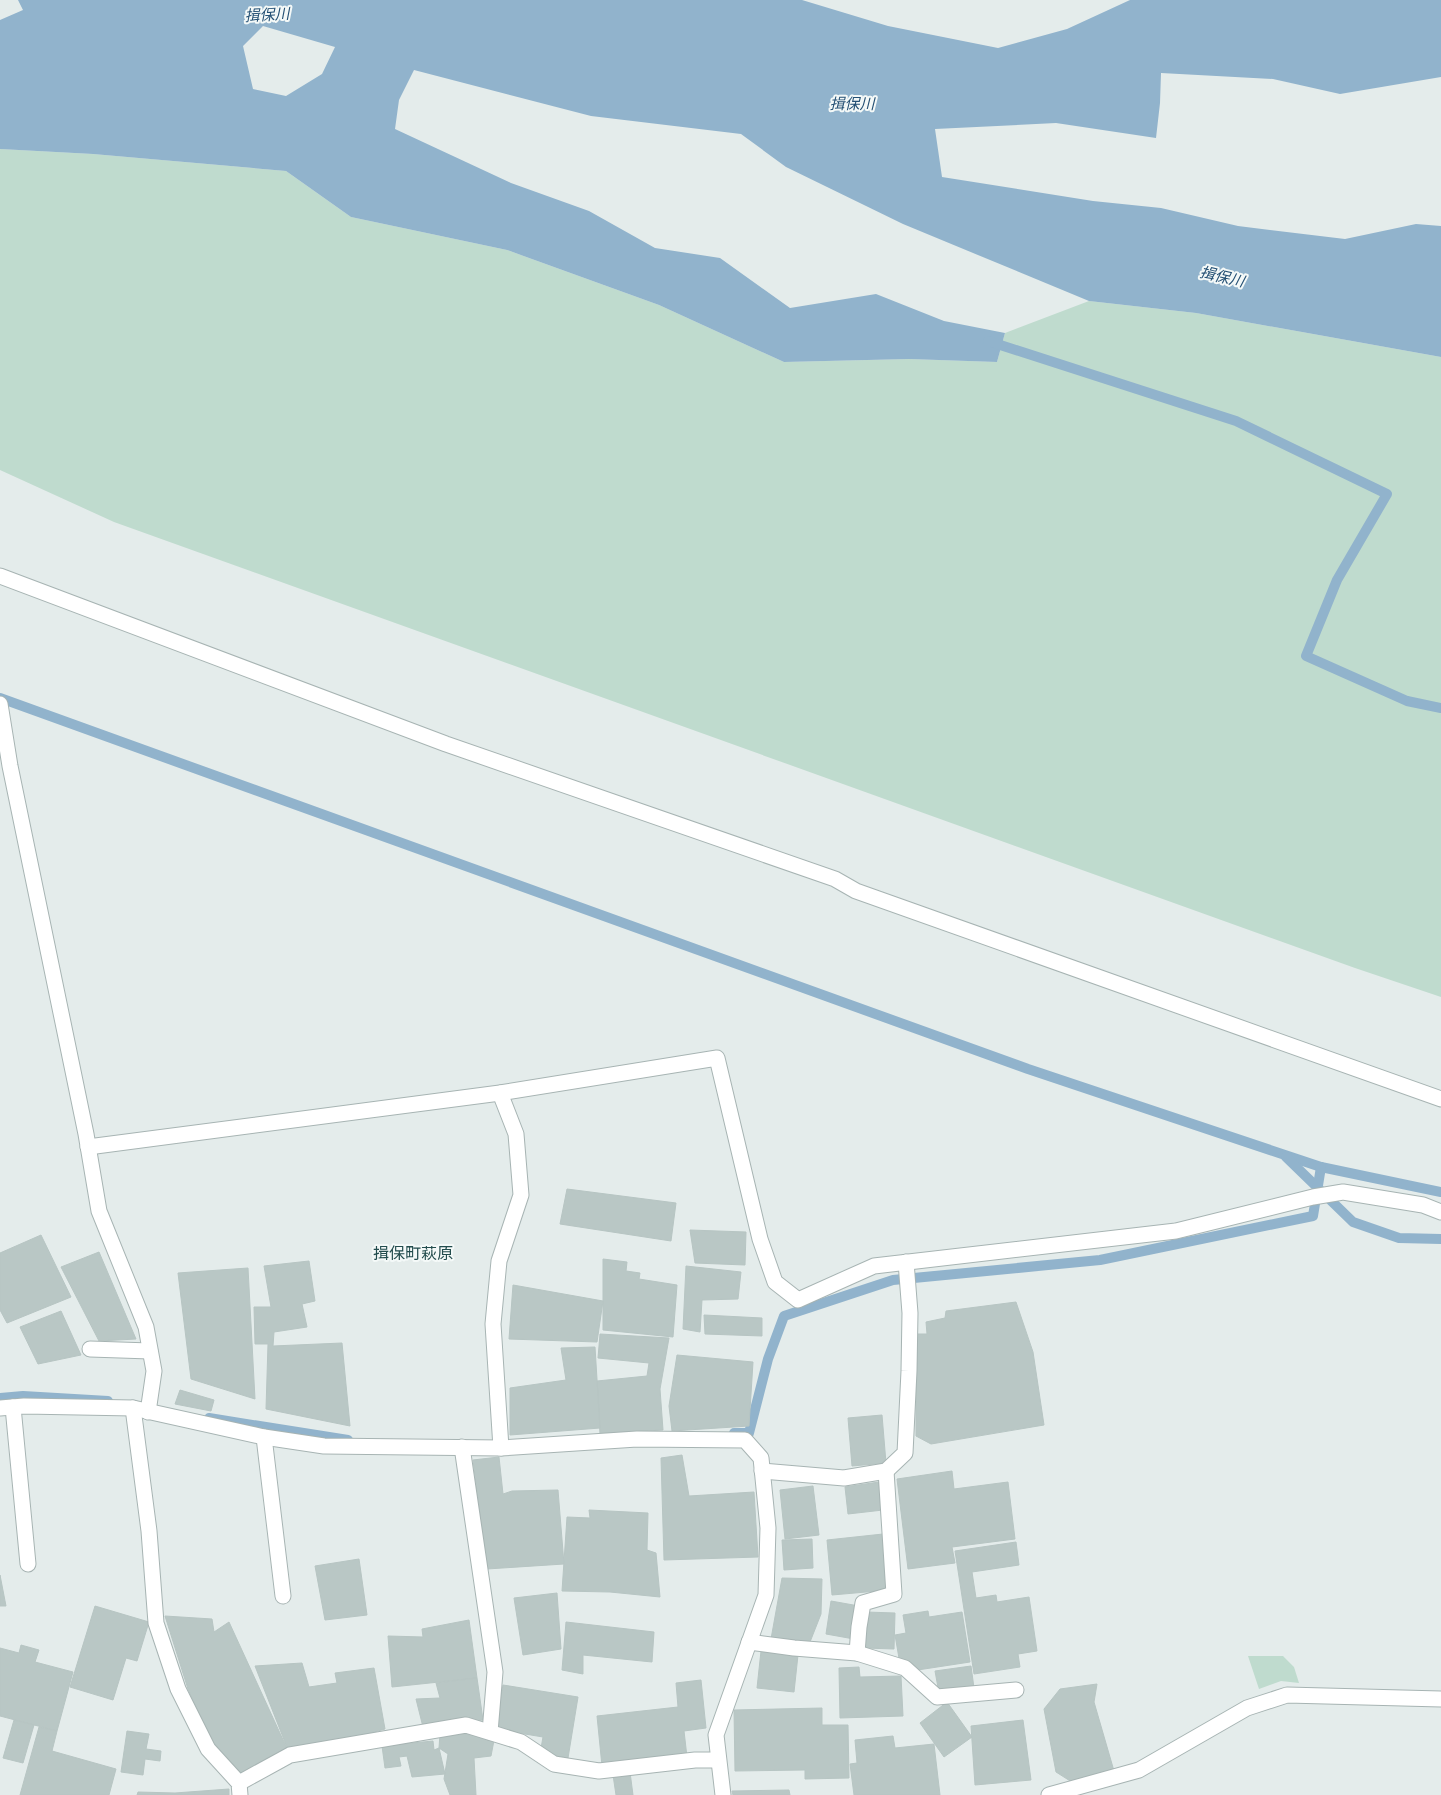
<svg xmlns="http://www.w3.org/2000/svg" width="1441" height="1795" font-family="Raleway,'Noto Sans JP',sans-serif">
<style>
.green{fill:#bfdbce}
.water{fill:#91b3cc;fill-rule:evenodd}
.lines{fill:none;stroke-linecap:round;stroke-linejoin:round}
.stream{stroke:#91b3cc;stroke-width:10}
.building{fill:#b9c7c5;stroke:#b7c5c3}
.lane-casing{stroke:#a7b4b3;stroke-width:17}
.street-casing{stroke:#a7b4b3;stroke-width:17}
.lane{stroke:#fff;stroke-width:15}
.street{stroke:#fff;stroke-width:15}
.labels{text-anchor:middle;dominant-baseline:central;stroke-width:4;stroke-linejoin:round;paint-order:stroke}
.water-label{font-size:15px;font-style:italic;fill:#245074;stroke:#f4f9f8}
.quarter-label{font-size:16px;fill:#224c4d;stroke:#f4f9f8}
</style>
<rect width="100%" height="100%" fill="#e4eceb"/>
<!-- green -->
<g class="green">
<polygon points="0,149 93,154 286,171 351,217 507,250 659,305 784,362 909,359 997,362 1005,333 1089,301 1196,313 1441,357 1441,997 1355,968 114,522 0,470"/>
<polygon points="1248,1656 1283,1656 1294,1667 1299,1683 1281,1681 1259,1689"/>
</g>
<!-- water -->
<path class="water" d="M18 0H802L888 26 998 48 1067 29 1130 0H1441V77L1340 94 1273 79 1161 73 1160 103 1156 138 1056 123 935 129 942 177 1093 201 1161 208 1238 226 1345 239 1416 224 1441 226V357L1196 313 1089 301 903 224 786 167 741 134 591 116 414 70 399 100 395 129 511 183 589 211 655 248 720 258 790 308 876 294 944 321 1005 333 997 362 909 359 784 362 659 305 507 250 351 217 286 171 93 154 0 149V20L23 10ZM263 26 335 47 322 74 286 96 253 89 243 46Z"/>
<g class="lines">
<!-- stream -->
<g class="stream">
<polyline points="988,341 1236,421 1387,494 1337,580 1306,656 1407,701 1441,708"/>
<polyline points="0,698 1028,1069 1321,1167 1441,1192"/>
<polyline points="1286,1157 1353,1222 1399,1238 1441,1239"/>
<polyline points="0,1398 23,1396 108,1401"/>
<polyline points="209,1418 348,1440"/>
<polyline points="734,1433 749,1433 768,1359 784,1316 893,1280 1100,1260 1313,1216 1321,1167"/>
</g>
</g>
<!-- building -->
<g class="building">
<polygon points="567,1189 676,1203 671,1241 560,1224"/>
<polygon points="690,1230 746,1232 745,1265 695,1263"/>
<polygon points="41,1235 71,1297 7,1323 0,1310 0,1253"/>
<polygon points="99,1252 136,1339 99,1341 61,1267"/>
<polygon points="603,1259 627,1262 626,1271 640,1273 639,1279 677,1285 673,1337 603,1330"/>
<polygon points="309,1261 315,1301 302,1304 307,1327 274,1332 273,1346 342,1343 350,1426 266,1409 268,1344 255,1344 254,1307 271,1307 264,1266"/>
<polygon points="686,1266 741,1272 738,1299 702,1300 700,1332 683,1329"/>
<polygon points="248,1268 255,1399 191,1379 178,1273"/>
<polygon points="513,1285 603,1301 597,1342 509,1339"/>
<polygon points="1016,1302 1033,1352 1044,1425 931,1444 916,1436 916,1334 927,1334 926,1322 945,1318 946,1311"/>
<polygon points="61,1311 81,1355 38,1364 20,1327"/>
<polygon points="704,1315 762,1318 762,1336 705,1334"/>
<polygon points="600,1334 669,1338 660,1389 663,1430 600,1434 597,1381 647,1376 649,1363 598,1358"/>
<polygon points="595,1347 600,1428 510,1435 510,1388 566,1380 561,1348"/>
<polygon points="677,1355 753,1362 749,1426 672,1431 669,1406"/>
<polygon points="180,1390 214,1400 211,1411 175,1404"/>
<polygon points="882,1415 886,1463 852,1466 848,1418"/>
<polygon points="682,1455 689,1496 754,1492 758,1557 664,1560 661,1458"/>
<polygon points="499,1457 503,1494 512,1491 558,1490 564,1564 487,1569 473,1460"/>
<polygon points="952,1471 954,1489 1008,1482 1015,1539 952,1547 955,1563 908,1569 897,1479"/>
<polygon points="879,1482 883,1510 848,1514 845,1487"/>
<polygon points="813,1486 819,1535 785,1539 780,1490"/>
<polygon points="589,1510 648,1513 647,1550 656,1553 660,1597 610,1592 562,1591 567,1517 590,1518"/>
<polygon points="883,1534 889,1590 832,1595 827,1540"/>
<polygon points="812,1539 813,1568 784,1570 782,1540"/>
<polygon points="1016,1542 1019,1565 972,1572 976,1598 996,1595 997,1602 1029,1597 1037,1651 1018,1654 1020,1667 974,1674 955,1551"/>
<polygon points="359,1559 367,1615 325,1620 315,1566"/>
<polygon points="0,1575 6,1606 0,1606"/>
<polygon points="782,1578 822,1579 821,1614 810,1642 771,1639"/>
<polygon points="557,1593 561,1649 523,1655 514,1598"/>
<polygon points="831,1601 859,1606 854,1639 826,1634"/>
<polygon points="95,1606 149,1622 137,1661 126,1658 113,1700 70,1687"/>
<polygon points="928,1611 929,1617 962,1612 970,1662 911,1671 910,1662 900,1664 895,1635 906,1633 903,1615"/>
<polygon points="866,1612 895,1613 894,1649 865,1648"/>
<polygon points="165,1616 212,1619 214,1632 229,1622 290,1755 237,1775 208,1734 188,1689"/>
<polygon points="469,1620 477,1678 392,1687 388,1636 423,1637 422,1629"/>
<polygon points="566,1622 654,1632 652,1662 583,1655 583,1674 562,1670"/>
<polygon points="21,1645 39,1650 35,1662 73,1672 57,1731 0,1716 0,1648 19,1653"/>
<polygon points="761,1651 798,1655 794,1692 757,1688"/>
<polygon points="302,1663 309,1687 337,1683 335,1673 374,1668 385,1729 290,1755 255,1666"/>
<polygon points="971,1666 974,1688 939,1693 935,1671"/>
<polygon points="859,1667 860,1677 901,1676 903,1716 840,1718 839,1668"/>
<polygon points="477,1678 483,1720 423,1727 416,1699 440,1698 436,1683"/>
<polygon points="701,1680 706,1728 684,1731 687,1757 602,1766 597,1716 678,1707 676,1683"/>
<polygon points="1097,1684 1094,1702 1114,1771 1075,1784 1056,1772 1044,1709 1060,1689"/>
<polygon points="503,1685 578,1697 568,1758 540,1754 543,1737 495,1729"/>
<polygon points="947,1702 972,1737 944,1757 920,1723"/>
<polygon points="822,1708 822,1725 848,1725 849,1778 805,1779 805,1770 735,1771 734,1710"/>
<polygon points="14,1720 34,1725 23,1763 3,1758"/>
<polygon points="1023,1720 1031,1780 975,1785 971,1726"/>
<polygon points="39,1727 57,1731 52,1751 116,1769 109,1795 20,1795"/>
<polygon points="127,1731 149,1734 146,1749 161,1751 160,1761 145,1759 143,1775 121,1772"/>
<polygon points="440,1734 495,1735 491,1756 474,1758 476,1795 450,1795 444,1779 448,1754 439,1748"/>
<polygon points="893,1736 895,1748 934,1744 940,1795 854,1795 850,1764 857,1763 855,1740"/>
<polygon points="433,1741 434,1750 439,1748 445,1774 412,1777 407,1756 399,1757 401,1766 385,1768 382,1746"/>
<polygon points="630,1772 633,1795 616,1795 613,1775"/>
<polygon points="229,1789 229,1795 137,1795 138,1792 175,1793"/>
<polygon points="789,1790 790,1795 733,1795 732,1791"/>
</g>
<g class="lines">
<defs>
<polyline id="lane" points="90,1349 150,1351"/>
<g id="street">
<polyline points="0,576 446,744 835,879 856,891 1441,1099"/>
<polyline points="0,704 10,766 86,1134 99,1211 146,1327 154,1371 148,1412"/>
<polyline points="500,1093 516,1134 521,1195 499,1261 493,1324 501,1448"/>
<polyline points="88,1147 500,1093 717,1058 760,1239 775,1282 798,1300 874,1266 1176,1231 1313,1197 1343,1192 1423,1205 1441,1212"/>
<polyline points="13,1407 28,1564"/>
<polyline points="0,1408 24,1406 133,1408 264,1437 324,1446 501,1448 637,1439 745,1440 761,1458 768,1528 766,1595 716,1735 723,1795"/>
<polyline points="133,1408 149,1531 156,1623 178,1689 208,1749 239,1783 240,1795"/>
<polyline points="264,1437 283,1596"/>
<polyline points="462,1447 495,1672 490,1732"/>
<polyline points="762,1471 844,1478 886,1471 905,1453 909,1371 910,1313 906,1262"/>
<polyline points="749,1642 794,1648 857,1653 905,1668 937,1697 1016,1690"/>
<polyline points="857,1653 859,1627 863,1603 894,1594 886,1471"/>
<polyline points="239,1783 290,1755 466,1725 521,1742 554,1764 599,1771 695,1760 718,1760"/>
<polyline points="1049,1795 1139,1770 1247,1708 1287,1695 1441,1699"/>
</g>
</defs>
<!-- lane casing -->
<use href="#lane" class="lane-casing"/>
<!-- street casing -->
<use href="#street" class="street-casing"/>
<!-- lane -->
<use href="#lane" class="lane"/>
<!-- street -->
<use href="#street" class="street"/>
</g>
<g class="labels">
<!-- water labels -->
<g class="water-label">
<text transform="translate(267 15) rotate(-3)">揖保川</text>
<text x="852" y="104">揖保川</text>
<text transform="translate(1222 277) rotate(13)">揖保川</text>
</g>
<!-- quarter labels -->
<g class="quarter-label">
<text x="413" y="1253">揖保町萩原</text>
</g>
</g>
</svg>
